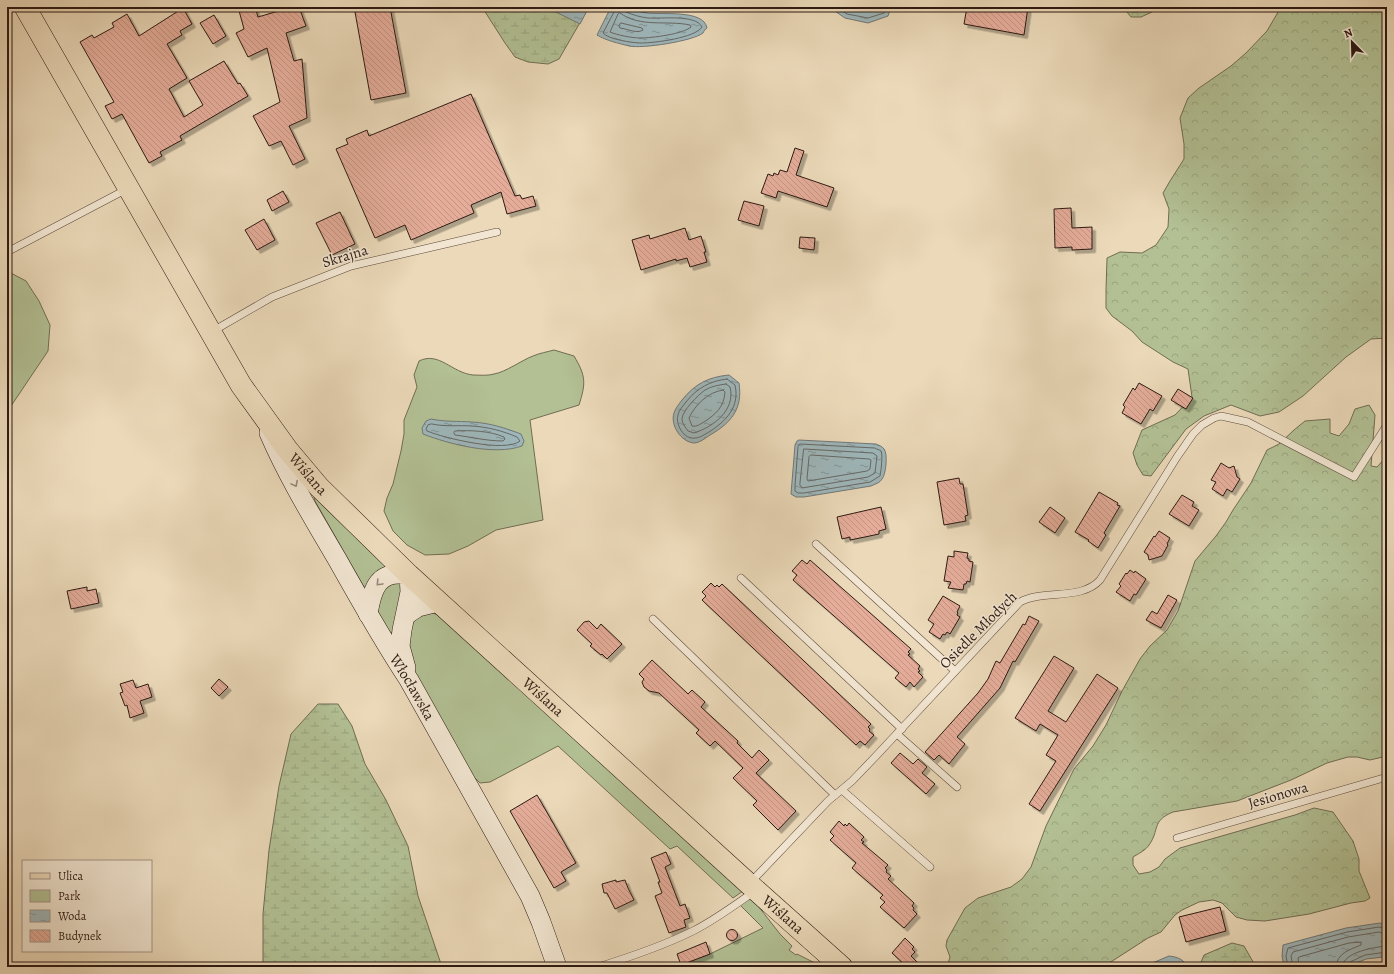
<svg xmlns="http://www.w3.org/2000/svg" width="1394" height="974" font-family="Alegreya,serif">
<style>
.green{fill:#b2c094;stroke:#706d53}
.forest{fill:url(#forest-crowns);stroke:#706d53}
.wetland{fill:url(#wetland-marsh);stroke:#706d53}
.water{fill:url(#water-ripples);stroke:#717877}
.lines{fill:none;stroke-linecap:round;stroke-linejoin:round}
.shore{stroke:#666866;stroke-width:1}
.building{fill:url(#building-back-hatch);stroke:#2d1a12;filter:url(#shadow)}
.lane-casing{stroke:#5c4a3c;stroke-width:8}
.secondary-casing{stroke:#2d1a12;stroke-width:20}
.primary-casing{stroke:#2d1a12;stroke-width:22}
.lane{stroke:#f2e6d2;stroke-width:7}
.secondary{stroke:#f2e6d2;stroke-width:19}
.primary{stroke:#ebd9b9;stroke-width:21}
.oneway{stroke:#998a7c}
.labels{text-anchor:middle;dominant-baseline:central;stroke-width:3;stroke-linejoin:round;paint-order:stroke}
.street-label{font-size:15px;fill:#2d1a12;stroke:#f2e6d2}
</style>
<defs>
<pattern id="forest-crowns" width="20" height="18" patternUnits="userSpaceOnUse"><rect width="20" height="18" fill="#b2c094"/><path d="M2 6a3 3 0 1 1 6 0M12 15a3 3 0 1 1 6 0" fill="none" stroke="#99a47f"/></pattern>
<pattern id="wetland-marsh" width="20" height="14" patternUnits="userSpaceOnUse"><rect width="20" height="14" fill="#b2c094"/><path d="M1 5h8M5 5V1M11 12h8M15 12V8" fill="none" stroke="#99a47f"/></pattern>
<pattern id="water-ripples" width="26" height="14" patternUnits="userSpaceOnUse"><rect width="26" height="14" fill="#9eb7bb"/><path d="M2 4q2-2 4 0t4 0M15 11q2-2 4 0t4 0" fill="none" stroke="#819497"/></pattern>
<pattern id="building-back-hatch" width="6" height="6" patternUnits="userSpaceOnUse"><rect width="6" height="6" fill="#e4ac99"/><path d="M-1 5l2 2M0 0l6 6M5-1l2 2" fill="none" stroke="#c49383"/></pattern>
<filter id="shadow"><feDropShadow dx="3.5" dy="3.5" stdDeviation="0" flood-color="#0004"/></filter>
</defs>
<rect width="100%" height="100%" fill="#ebd9b9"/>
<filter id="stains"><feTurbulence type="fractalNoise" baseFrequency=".005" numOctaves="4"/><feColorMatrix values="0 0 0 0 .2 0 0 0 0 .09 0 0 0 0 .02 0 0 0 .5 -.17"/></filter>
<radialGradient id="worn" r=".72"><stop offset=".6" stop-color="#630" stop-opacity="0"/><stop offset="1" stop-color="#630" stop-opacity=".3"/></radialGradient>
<!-- green -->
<g class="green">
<polygon points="7,271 26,281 39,301 50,325 48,351 7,412"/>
<path d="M554 350 574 356C586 376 586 383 579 405L530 420 543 520 496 530 468 546 449 554 425 555 407 545 393 531 384 511 387 498 393 484 401 451 404 434V420L417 387 414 375 419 361C439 351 452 373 473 375 479 375 488 376 494 374 506 372 522 360 533 356 540 353 547 352 554 350Z"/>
<polygon points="314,497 385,566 385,568 366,587 364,587 315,501"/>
<polygon points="400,582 402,589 394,631 391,633 389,632 378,612 381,587"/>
<polygon points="433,613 438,615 743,891 733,898 677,846 670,849 558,746 490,782 480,783 472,775 417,679 407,654 412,624 417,618 427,614"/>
<polygon points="751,897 780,934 792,946 789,950 796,955 797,954 823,967 691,967 689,962 710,954 763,928 740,905"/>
</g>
<!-- forest -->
<g class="forest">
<polygon points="1123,7 1152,7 1152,12 1141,17 1131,17"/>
<polygon points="1281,7 1387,7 1387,338 1371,339 1346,357 1303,396 1279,412 1260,416 1231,405 1204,416 1186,429 1151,476 1143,475 1137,465 1133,453 1142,430 1175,415 1192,397 1188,369 1173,362 1142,342 1132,331 1112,316 1106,308 1106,290 1107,258 1120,252 1142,253 1156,245 1168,227 1169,209 1163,193 1170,181 1184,159 1184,144 1180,118 1188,98 1199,88 1231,66 1246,53 1267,31"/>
<path d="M1369 405 1375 415 1371 466 1377 467 1387 456V488L1382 500 1387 506V756L1370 760 1357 757H1348L1327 763 1291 780 1237 801 1173 812C1151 821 1160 830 1149 845 1146 850 1138 854 1133 857V865L1139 874 1150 872 1159 867 1165 859 1180 848 1295 815 1314 808 1333 812 1353 841 1359 859V871L1370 898 1365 901 1351 903 1309 914 1265 921 1247 920 1236 917 1222 903 1213 900 1199 902 1182 910 1175 915 1161 932 1148 938 1103 967H947L950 957 946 946 947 940 965 908 978 898 1011 887 1022 879 1031 867 1046 826 1074 769 1093 746 1106 725 1122 691 1140 659 1150 646 1167 630 1178 611 1195 561 1216 536 1226 522 1233 510 1251 483 1267 450 1279 444 1294 430 1305 421 1330 419V433L1339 436 1349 424 1355 409Z"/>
</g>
<!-- wetland -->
<g class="wetland">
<polygon points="482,7 589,7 559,59 548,64 528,62 515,57 505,43"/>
<polygon points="318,704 338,704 352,726 365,764 386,800 408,846 418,896 442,967 261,967 263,963 263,914 269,850 279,786 291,734"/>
<polygon points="1232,943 1244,946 1256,967 1199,967 1204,955"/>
</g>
<!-- water -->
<g class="water">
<polygon points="546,7 589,7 580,24"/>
<path d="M611 7C615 7 622 6 626 7 633 10 640 12 647 13 660 15 704 9 707 28 705 29 704 31 703 33 693 41 642 49 629 46 618 43 607 41 597 35Z"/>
<polygon points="829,7 891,7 888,16 868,23 845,18"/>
<path d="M729 375 739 383C743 409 731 423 710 435 706 438 699 443 694 443 681 442 670 425 674 413 675 409 679 404 682 400 695 384 708 377 729 375Z"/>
<path d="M431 419C445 422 458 421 472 422 490 423 505 428 521 434L524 441 522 446C494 456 449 444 423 434L422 428 426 421Z"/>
<path d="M799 440 876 444C878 445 882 446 884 449 888 453 886 475 882 479 880 483 875 484 871 486L804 497H796L791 494 795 445 797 441Z"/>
<polygon points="1380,923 1385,925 1387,928 1387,954 1384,957 1366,959 1347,967 1284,967 1282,956 1283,945 1346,928"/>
<path d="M1169 956C1177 957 1184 959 1187 967H1143Z"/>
</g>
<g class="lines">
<!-- shore -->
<g class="shore">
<path d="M615 7V10L603 33C608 39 632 43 641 43 654 43 695 38 702 27 696 14 660 19 648 18 640 17 633 15 626 12L624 7"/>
<polyline points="836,7 847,14 868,18 884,13 887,7"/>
<path d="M620 13C640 28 667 20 690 25L691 27C683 34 652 38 640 38 632 38 617 35 610 32L618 14Z"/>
<path d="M621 23 642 28 643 30C637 34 628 29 620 28L619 26Z"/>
<path d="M727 379 735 385C740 407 726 421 709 432 705 434 700 438 695 438 684 440 675 424 678 415 679 410 683 406 686 402 697 388 710 381 727 379Z"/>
<path d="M726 384 730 387C736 410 713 427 694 433L688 431C686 428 682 423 682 419 682 411 698 395 705 390 712 386 719 385 726 384Z"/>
<path d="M723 390 725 392C724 407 716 414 704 422 700 424 697 427 692 426L689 418C695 405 708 392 723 390Z"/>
<path d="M432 424C446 427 458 425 472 426 488 427 503 431 517 437L520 441C505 453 444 438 427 431L426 429 428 425Z"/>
<path d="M455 431C471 430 490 431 504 437L505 439 503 441C487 441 471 437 455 435L454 433Z"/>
<path d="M800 444 875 448C876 449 880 450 881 451 883 455 881 471 880 476L870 482 804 493H798L795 491V486L798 447Z"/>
<polygon points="804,449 873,453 877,456 875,473 868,477 802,488 800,485"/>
<polygon points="811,455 869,459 871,460 870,469 867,471 808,481 807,479 809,457"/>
<polyline points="1288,967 1286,956 1288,948 1347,932 1379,927 1387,929"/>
<polyline points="1293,967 1291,956 1293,952 1348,937 1379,932 1387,935"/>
<path d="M1299 967 1298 958 1299 957 1349 943 1361 942V945C1349 950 1337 953 1336 967"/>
<path d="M1342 967C1343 952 1375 947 1387 946"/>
<polyline points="1347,967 1350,962 1365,955 1387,952"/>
</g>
</g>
<!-- building -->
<g class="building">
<polygon points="238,7 255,7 258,17 282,10 281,7 299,7 306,26 286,33 294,61 302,59 307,118 289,126 305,159 293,165 281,141 269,146 253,116 280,102 267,48 248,57 236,33 244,29"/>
<polygon points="379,7 390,7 406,93 371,100 355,12"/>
<polygon points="967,7 1028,7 1024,35 964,24"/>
<polygon points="183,8 192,24 180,31 182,35 167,44 187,78 169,89 184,117 203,105 189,81 224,61 238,84 240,83 248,96 180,136 182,140 160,152 162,156 149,163 122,114 112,119 105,106 114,102 80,42 92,35 94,38 114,27 112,23 127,14 139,36"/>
<polygon points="214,15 226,36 213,44 200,23"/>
<polygon points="471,94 515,196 520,195 522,199 533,196 536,206 507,214 501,192 471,205 474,213 411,240 405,225 375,238 336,149 348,144 346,139 367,130 369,136"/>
<polygon points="795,148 804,151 796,175 834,188 827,207 778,191 776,198 761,193 768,174 773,176 774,173 778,175 780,170 787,172"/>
<polygon points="283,191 289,202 272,211 267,200"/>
<polygon points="744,201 764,206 759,226 738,220"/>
<polygon points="1071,208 1072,228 1092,227 1092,249 1072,250 1072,247 1055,248 1054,209"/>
<polygon points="340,212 355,244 332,255 316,223"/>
<polygon points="264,219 275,240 257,250 245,230"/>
<polygon points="685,228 689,240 701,236 706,252 704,252 707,262 690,267 687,258 676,261 676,259 641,270 632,240 649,235 650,239"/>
<polygon points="800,237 815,238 814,250 799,248"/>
<polygon points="1139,383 1162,396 1153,411 1150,409 1141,424 1122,413 1125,407 1123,405 1133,388 1135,390"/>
<polygon points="1178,389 1193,398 1186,409 1171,400"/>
<polygon points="1221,463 1229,468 1234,466 1237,477 1240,479 1232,492 1227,489 1223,496 1212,489 1216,482 1211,480"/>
<polygon points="959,478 960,484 963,484 968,515 965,516 966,521 944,525 937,482"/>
<polygon points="1099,492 1118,503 1117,505 1120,506 1104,533 1106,535 1098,548 1088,541 1089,540 1075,532"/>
<polygon points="1182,495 1194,502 1192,506 1199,510 1189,526 1169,514"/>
<polygon points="881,507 886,529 879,531 879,534 865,537 850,540 850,537 842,539 837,517"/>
<polygon points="1050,507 1065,518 1055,533 1039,522"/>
<polygon points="1159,531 1170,538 1167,544 1168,545 1162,556 1149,560 1148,555 1144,552 1154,536 1155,537"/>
<polygon points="954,551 968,553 967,558 969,559 969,561 973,562 970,582 967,581 966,584 964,584 963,590 948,588 951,582 944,581 948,556 954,557"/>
<polygon points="802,560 807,564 810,560 911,649 908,652 910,654 908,655 920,666 918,669 920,671 918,672 923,677 914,687 910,682 906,687 895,678 899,673 793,580 797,575 792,571"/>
<polygon points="1130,570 1134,573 1135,571 1146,579 1136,595 1134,594 1130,601 1116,592 1121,586 1119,584 1126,573 1127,574"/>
<polygon points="711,583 715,587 717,585 719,587 722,584 871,724 868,727 870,729 869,731 874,735 865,745 860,741 856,745 702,600 706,596 702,592"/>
<polygon points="87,587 87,591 96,589 99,603 71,609 67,591"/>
<polygon points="1168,595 1177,600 1161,628 1146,620 1152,611 1157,614"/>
<polygon points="943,596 960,606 957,612 958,613 957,615 960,617 950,634 947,632 945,635 943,634 940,639 929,632 934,624 928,620"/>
<polygon points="1029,616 1039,621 1015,662 1013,661 1000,688 957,737 965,744 949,764 939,755 934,760 925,752 978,693 988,679 996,661 1000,663 1023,624 1025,625"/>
<polygon points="589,621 597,629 601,624 622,644 607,659 602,654 601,655 590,646 592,644 577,630 584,622"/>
<polygon points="1054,656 1074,668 1048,711 1066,722 1097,674 1118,688 1040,811 1029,804 1056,761 1046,755 1058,735 1040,724 1036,731 1015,718"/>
<polygon points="652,660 688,694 692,690 705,702 701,707 738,741 737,743 752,758 759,750 769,760 756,773 796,811 778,830 753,805 757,801 733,778 743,768 715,741 710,746 696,733 699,730 659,693 649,691 644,687 642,682 644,679 639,674"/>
<polygon points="219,679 228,687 219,696 211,688"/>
<polygon points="133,680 136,688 148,684 152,697 140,701 144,713 130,718 127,705 125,706 120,693 123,692 120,684"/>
<polygon points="900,753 913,764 918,759 927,767 922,773 935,784 926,794 891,763"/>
<polygon points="537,795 576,863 561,872 566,881 554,888 510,811"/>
<polygon points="839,821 844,826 845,824 847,826 849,823 864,837 861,840 864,842 862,843 888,865 885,868 887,870 886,872 891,876 888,879 914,903 912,906 914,908 913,910 917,914 904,928 880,907 885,902 880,898 883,895 852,868 856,863 830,840 834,836 830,832"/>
<polygon points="666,852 671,864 665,867 680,906 685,904 690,918 684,920 686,927 669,933 655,896 662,893 658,882 660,882 651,858"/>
<polygon points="616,880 616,882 625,880 628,888 634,900 615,909 607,893 604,893 602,884"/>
<polygon points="1220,907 1226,931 1186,942 1179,917"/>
<circle cx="732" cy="935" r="5.5"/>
<polygon points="905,938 914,947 912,949 915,952 911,956 922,967 907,967 892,953"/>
<polygon points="706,942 710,954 681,965 677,954"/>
</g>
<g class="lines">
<defs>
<g id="lane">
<polyline points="7,252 127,189"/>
<polyline points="213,331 272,297 351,266 497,232"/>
<polyline points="816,544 955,671"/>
<polyline points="741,578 902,729"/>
<polyline points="653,619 835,795"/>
<polyline points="897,734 957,787"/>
<polyline points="842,790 930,867"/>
<polyline points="1177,838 1387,777"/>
<path d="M750 883 828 801 852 781 876 756 1020 602C1044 589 1081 601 1100 580L1177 457 1193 434 1202 425 1214 418 1221 416 1248 422 1354 477 1387 425"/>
<path d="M598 967C630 957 663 946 693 931 715 920 735 905 755 891"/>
</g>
<g id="secondary">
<path id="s1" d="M269 433C288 477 313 518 337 559 360 600 383 641 409 680L530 896 541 922 557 967"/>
<path d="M368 614C372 589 378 569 409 575L410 592 402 630 400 646 406 668"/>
<polyline points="406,615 418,607 438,602"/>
</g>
<g id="primary">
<path id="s2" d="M25 7 241 385 287 449 319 487 409 575 749 884 842 967"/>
</g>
</defs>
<!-- lane casing -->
<use href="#lane" class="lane-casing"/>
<!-- secondary casing -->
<use href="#secondary" class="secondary-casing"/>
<!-- primary casing -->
<use href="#primary" class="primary-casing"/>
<!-- lane -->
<use href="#lane" class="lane"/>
<!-- secondary -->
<use href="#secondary" class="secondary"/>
<!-- primary -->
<use href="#primary" class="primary"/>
</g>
<!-- one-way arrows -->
<defs><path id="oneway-chevron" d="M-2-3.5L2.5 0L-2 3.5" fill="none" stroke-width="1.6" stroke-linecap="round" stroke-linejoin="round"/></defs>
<g class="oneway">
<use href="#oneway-chevron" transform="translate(295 484) rotate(62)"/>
<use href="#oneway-chevron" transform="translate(379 583) rotate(133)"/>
</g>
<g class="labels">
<!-- street labels -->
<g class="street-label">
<text transform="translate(345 256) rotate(-17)">Skrajna</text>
<text stroke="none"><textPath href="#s2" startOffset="547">Wiślana</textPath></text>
<text transform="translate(978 630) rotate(-45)">Osiedle Młodych</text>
<text stroke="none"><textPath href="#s1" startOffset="292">Włocławska</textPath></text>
<text stroke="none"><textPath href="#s2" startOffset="871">Wiślana</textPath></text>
<text transform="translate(1278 795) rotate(-16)">Jesionowa</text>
<text stroke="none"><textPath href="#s2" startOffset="1195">Wiślana</textPath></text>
</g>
</g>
<!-- margin -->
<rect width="1394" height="974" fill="none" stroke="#ebd9b9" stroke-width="24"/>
<rect x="8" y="8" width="1378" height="958" fill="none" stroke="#2d1a12" stroke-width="2"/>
<rect x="12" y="12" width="1370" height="950" fill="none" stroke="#2d1a12"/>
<!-- legend -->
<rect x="22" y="860" width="130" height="92" fill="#f2e6d2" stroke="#a39485"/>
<rect x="30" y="873" width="20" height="6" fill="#ebd9b9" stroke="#a39485"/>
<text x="58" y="880" font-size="12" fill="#2d1a12">Ulica</text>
<rect x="30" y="890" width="20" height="12" fill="#b2c094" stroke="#a39485"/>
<text x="58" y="900" font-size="12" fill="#2d1a12">Park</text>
<rect x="30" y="910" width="20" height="12" fill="url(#water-ripples)" stroke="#a39485"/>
<text x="58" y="920" font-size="12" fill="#2d1a12">Woda</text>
<rect x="30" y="930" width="20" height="12" fill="url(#building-back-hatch)" stroke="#a39485"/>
<text x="58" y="940" font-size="12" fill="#2d1a12">Budynek</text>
<!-- north arrow -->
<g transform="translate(1352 42) rotate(337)" stroke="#f2e6d2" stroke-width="3" paint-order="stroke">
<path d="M0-3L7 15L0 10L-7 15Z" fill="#2d1a12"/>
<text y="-6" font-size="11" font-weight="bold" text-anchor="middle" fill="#2d1a12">N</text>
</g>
<rect width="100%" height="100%" filter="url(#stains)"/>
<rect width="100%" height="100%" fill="url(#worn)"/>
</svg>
